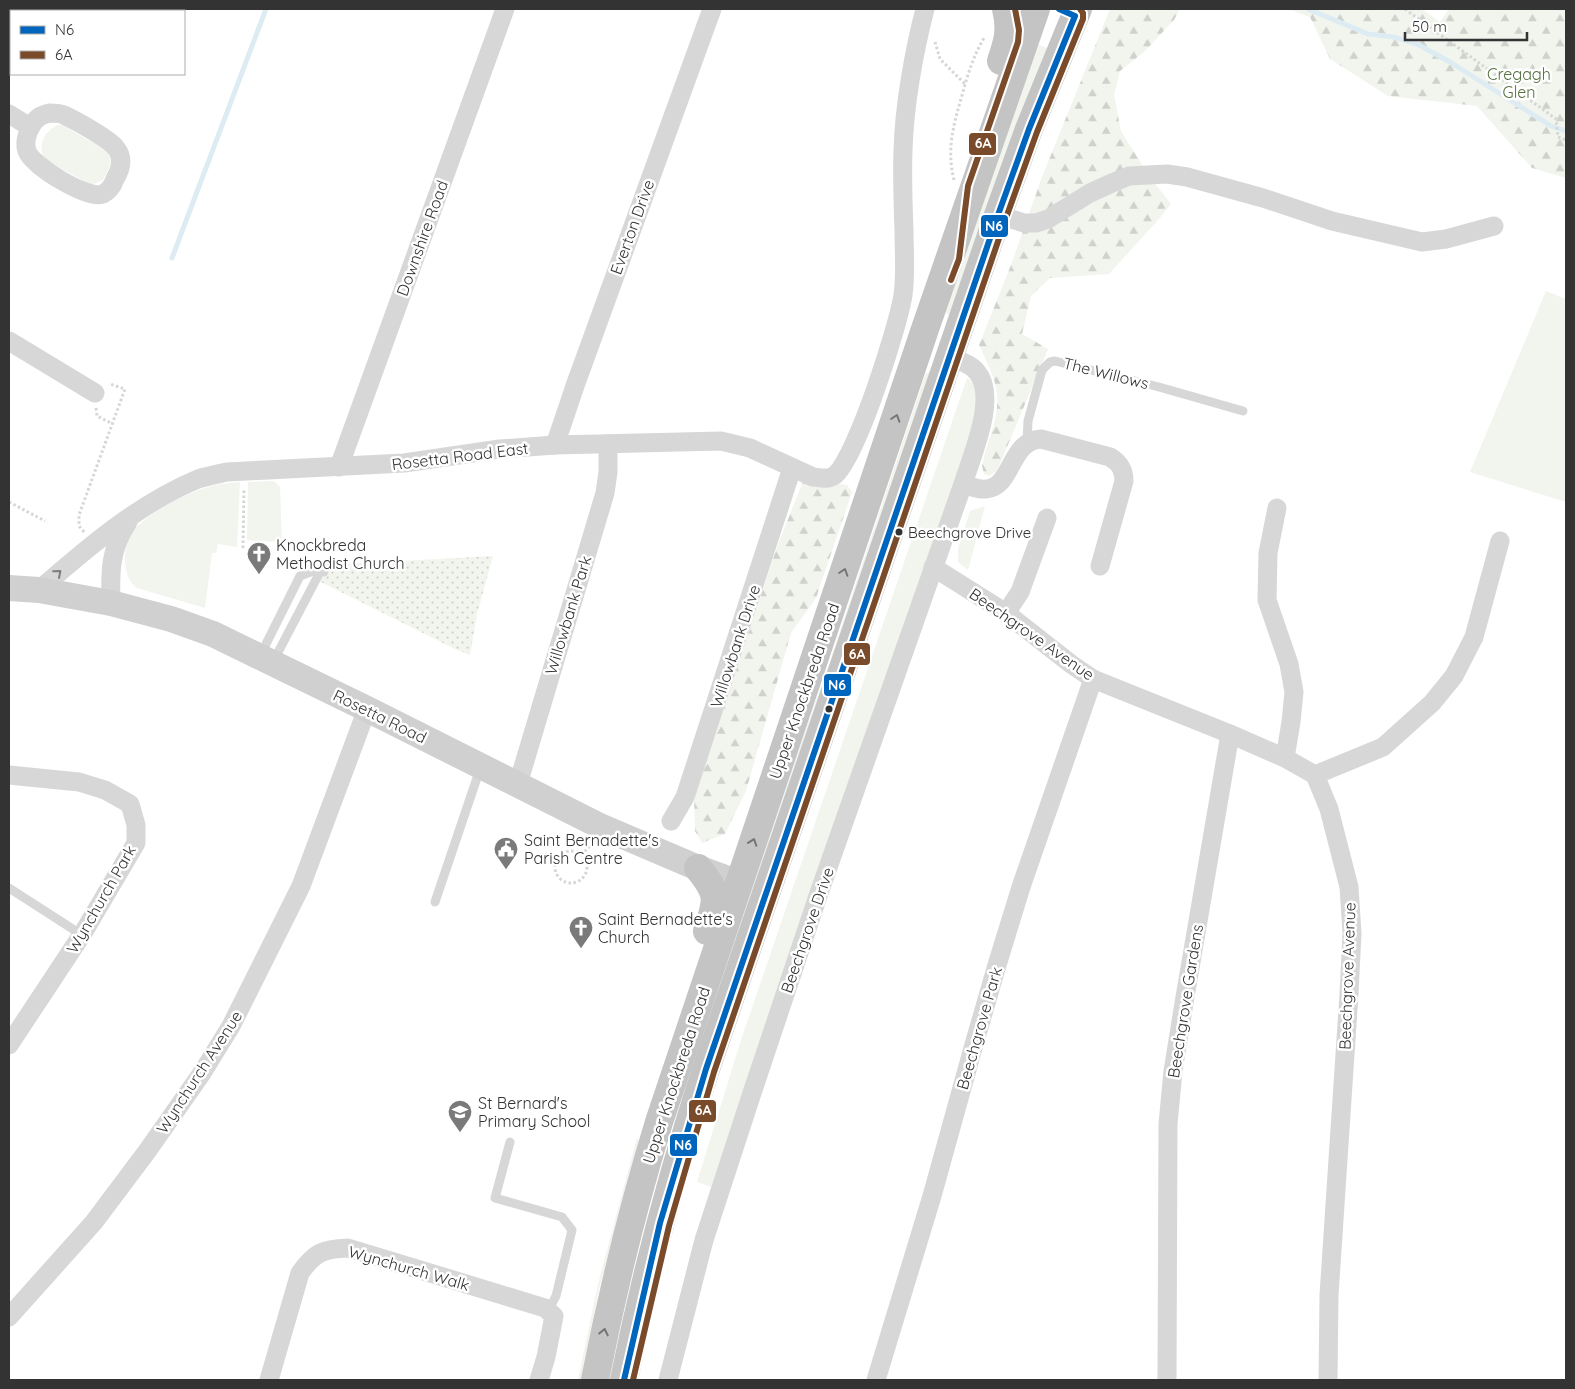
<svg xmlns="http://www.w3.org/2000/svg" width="1575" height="1389" font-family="Quicksand,sans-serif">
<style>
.grass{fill:#f1f5ed}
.forest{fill:url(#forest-firs)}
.park{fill:url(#park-dots)}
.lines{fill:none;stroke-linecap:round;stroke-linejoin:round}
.stream{stroke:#ddebf3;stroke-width:5}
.path{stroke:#d6d6d6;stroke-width:3;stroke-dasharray:2.5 2.5;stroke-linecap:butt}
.lane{stroke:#d7d7d7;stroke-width:9}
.street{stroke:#d7d7d7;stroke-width:19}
.secondary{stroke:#d0d0d0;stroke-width:26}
.highway{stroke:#c4c4c4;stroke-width:28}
.bus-1-casing{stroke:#fff;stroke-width:10}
.bus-2-casing{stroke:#fff;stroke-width:10}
.bus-1{stroke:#0065bd;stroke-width:6}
.bus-2{stroke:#7a4b2a;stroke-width:6}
.oneway{stroke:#747474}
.oneway2{stroke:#7d7d7d}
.bus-dot{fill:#333;stroke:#fff;stroke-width:2}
.labels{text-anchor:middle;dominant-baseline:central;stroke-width:5;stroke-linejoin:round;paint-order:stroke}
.bus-label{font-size:15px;fill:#333;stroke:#fff;text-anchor:start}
.park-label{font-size:16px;fill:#56703f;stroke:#fff}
.street-label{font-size:16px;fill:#333;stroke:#fff}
.poi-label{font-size:16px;fill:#333;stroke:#fff;text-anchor:start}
.line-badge{stroke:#fff;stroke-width:2}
.badge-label{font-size:14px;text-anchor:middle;font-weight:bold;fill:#fff}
</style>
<defs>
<pattern id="forest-firs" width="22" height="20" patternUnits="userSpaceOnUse" patternTransform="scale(1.25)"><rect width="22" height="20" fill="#f1f5ed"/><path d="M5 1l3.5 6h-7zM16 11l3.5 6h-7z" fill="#cfd2cc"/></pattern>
<pattern id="park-dots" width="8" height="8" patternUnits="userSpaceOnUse" patternTransform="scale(1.25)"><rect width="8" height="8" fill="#f1f5ed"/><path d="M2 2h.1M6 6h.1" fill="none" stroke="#cfd2cc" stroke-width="1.8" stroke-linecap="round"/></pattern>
</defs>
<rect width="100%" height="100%" fill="#fff"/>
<!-- grass -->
<g class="grass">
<polygon points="1033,42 1049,49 953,314 949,315 941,310"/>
<path d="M58 125H63L106 151C116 161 108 170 103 180L91 185 46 160C36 147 44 131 58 125Z"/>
<polygon points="1546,291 1566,299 1566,502 1470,472"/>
<polygon points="928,372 931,372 684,1103 679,1086 830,661 925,375"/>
<path d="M967 378C981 387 978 400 977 415L712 1187 697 1182 741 1040Z"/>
<polygon points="274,481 280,487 282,542 247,540 248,482"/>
<path d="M240 482 237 547 218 544 216 553H212L205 608 137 588C128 581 126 572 125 561 125 551 127 539 133 531 150 511 195 488 221 484 227 483 234 483 240 482Z"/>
<polygon points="985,506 968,570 958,562 958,549 970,511"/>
<polygon points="637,1138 639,1140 599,1289 581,1380 578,1380 598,1284"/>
</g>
<!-- forest -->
<g class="forest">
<path d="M1110 9H1180L1174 20 1144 52 1120 71 1114 95 1121 131 1149 176 1171 204 1159 219 1109 274 1050 278 1031 296 1022 334 1048 349 997 471 989 476 984 474 982 466C986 443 1000 418 997 393 995 377 986 360 979 345L1011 265 1042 177Z"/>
<polygon points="1288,9 1422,9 1440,22 1449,9 1566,9 1566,178 1532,168 1477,106 1388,96 1330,59 1310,17"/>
<polygon points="804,479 847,485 852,492 816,598 791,633 746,791 725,834 702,843 695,831 694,797 777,547"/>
</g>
<!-- park -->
<polygon class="park" points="493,556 477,614 470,655 455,649 319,581 327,565"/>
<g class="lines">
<!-- stream -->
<g class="stream">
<polyline points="1308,9 1368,34 1394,37 1417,44 1450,62 1551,126 1566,131"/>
<polyline points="172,258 266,9"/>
</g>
<!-- path -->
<g class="path">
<polyline points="1405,9 1556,119 1558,137 1566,140"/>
<polyline points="935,42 940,59 965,84"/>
<path d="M954 180C946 148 954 123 963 92 968 73 974 55 984 38"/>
<polyline points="96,408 97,416 111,423"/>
<polyline points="9,502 45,521"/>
<polyline points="84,532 79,526 79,515 125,389 110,384 109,385"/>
<polyline points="243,548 244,488"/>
<circle cx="571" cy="867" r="16"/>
<polyline points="581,855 591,845"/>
</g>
<!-- lane -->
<g class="lane">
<polyline points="1027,442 1028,421 1042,370 1050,362 1055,361 1159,387 1243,411"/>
<polyline points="261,654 300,576 316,570 324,572"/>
<polyline points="274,660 320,572"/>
<polyline points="9,888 82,935"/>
<polyline points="435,902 480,769"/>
<polyline points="510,1142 495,1198 562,1217 572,1230 556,1296 548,1311"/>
</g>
<!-- street -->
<g class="street">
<path d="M49 113C54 113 60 113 64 115 75 120 109 139 116 148 124 158 121 169 115 179 113 185 109 191 103 194 88 200 32 166 27 151 23 140 30 124 39 117 42 115 46 114 49 113Z"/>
<polyline points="9,114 30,127"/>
<polyline points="998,215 1024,223 1036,223 1048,219 1090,193 1112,183 1129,176 1167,174 1187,177 1263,198 1332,221 1422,242 1446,239 1494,226"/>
<polyline points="9,341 95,393"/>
<polyline points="555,445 576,383 712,9"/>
<polyline points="339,467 505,9"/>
<path d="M963 484C970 486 978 490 986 489 1013 487 1009 441 1041 439L1110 457C1120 463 1124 470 1124 481L1100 566"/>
<polyline points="1277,508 1268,553 1267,600 1289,664 1294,692 1291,722 1285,758"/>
<polyline points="933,567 1006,613 1071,664 1093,679 1230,734 1285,758 1315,775 1329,809 1349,887 1352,933 1349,994 1329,1295 1328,1380"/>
<path d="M39 590C87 548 138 504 198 479 207 476 218 474 227 472L404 463 500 449 555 445 721 441 750 448 813 477C821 478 829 480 835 475 857 456 898 327 903 295 906 274 904 252 904 231 903 204 902 178 903 151 904 107 914 51 925 9"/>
<path d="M111 603C110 571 110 549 128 522"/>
<polyline points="1006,613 1020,592 1047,518"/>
<polyline points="9,775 79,782 105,790 130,804 136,825 136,843 83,933 9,1045"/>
<polyline points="1315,775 1383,747 1432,703 1454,676 1474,637 1500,541"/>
<polyline points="518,784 605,493 608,472 608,444"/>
<polyline points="671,821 685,797 792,468"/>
<polyline points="9,1317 94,1222 148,1150 202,1073 231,1026 301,886 367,709"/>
<path d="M269 1380 300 1273C315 1252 323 1249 348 1248L545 1308 554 1316 546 1357 539 1380"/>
<path d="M668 1380 704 1240 753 1090 819 893 963 484C972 455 998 397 977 372 970 363 959 361 949 358"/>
<polyline points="876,1380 932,1196 973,1048 997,965 1021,887 1093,679"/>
<polyline points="1167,1380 1168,1124 1173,1071 1185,997 1230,734"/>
</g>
<!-- secondary -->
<polyline class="secondary" points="9,588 39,590 111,603 171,619 213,634 367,709 602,827 698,868 739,883"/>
<!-- highway -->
<g class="highway">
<path d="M1001 61C1008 41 1011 30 1006 9"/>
<path d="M698 868C719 894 718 899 707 931"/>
<path d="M595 1380C612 1293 633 1207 659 1122L926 326 1036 9"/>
<path d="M624 1380C645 1275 673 1171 706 1069L998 215 1029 129 1078 9"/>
</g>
<defs>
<polyline id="bus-1" points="624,1380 660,1223 706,1069 998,215 1029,129 1075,16 1059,9"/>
<g id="bus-2">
<polyline points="951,280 959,259 968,186 1018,42 1019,30 1015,9"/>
<polyline points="633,1380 669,1226 714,1072 1006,218 1037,132 1083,19 1083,13 1080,9"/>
</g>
</defs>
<!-- bus-1 casing -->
<use href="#bus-1" class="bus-1-casing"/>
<!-- bus-2 casing -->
<use href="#bus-2" class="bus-2-casing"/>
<!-- bus-1 -->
<use href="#bus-1" class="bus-1"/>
<!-- bus-2 -->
<use href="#bus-2" class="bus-2"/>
</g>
<!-- one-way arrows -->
<defs><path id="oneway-chevron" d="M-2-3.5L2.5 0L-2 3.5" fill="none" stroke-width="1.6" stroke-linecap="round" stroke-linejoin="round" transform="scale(1.25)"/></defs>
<g class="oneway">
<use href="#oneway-chevron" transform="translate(896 418) rotate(-72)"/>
<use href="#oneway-chevron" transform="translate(844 572) rotate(-72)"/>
<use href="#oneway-chevron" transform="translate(753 842) rotate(-71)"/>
<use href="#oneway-chevron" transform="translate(604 1332) rotate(-78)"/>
</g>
<use class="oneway2" href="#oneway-chevron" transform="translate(58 573) rotate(-41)"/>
<!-- icons -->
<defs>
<symbol id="church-pin" viewBox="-11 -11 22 30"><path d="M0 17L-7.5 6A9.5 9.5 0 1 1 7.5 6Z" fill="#7a7a7a" stroke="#fff"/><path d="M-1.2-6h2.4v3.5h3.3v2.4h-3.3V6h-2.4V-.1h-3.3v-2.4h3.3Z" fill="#fff"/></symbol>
<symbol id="civic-pin" viewBox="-11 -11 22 30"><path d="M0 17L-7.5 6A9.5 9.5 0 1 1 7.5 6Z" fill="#7a7a7a" stroke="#fff"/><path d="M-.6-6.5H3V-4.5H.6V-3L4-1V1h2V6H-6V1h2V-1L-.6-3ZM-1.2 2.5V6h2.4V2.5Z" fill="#fff"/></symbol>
<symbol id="school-pin" viewBox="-11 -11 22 30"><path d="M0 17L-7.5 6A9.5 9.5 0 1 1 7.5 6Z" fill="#7a7a7a" stroke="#fff"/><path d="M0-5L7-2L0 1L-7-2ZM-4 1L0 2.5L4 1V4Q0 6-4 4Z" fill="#fff"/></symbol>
</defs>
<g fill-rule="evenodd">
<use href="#church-pin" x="245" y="540" width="28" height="38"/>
<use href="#civic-pin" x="492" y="835" width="28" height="38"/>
<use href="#church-pin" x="567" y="914" width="28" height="38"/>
<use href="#school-pin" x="446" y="1098" width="28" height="38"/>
</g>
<!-- markers -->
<g class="bus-dot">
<circle cx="899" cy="532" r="4.5"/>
<circle cx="829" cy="709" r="4.5"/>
</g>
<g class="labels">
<!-- bus labels -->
<g class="bus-label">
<text x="908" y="532">Beechgrove Drive</text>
</g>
<!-- park labels -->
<g class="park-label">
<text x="1519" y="74">Cregagh<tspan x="1519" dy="18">Glen</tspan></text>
</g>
<!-- street labels -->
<g class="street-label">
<text transform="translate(632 227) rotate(-70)">Everton Drive</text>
<text transform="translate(422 238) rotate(-70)">Downshire Road</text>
<text transform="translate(1106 373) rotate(14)">The Willows</text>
<text transform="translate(460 456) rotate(-7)">Rosetta Road East</text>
<text transform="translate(568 615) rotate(-73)">Willowbank Park</text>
<text transform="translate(1032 634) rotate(35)">Beechgrove Avenue</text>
<text transform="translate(735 646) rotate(-72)">Willowbank Drive</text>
<text transform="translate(804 691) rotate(-71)">Upper Knockbreda Road</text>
<text transform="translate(380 716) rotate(26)">Rosetta Road</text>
<text transform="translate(101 899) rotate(-60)">Wynchurch Park</text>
<text transform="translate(807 930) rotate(-71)">Beechgrove Drive</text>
<text transform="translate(1347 976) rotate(-88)">Beechgrove Avenue</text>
<text transform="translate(1185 1001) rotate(-81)">Beechgrove Gardens</text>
<text transform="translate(979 1028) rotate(-74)">Beechgrove Park</text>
<text transform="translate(199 1072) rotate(-57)">Wynchurch Avenue</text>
<text transform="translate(676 1075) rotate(-72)">Upper Knockbreda Road</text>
<text transform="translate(409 1268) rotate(16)">Wynchurch Walk</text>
</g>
<!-- poi labels -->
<g class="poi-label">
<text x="276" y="545">Knockbreda<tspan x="276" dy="18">Methodist Church</tspan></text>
<text x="524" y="840">Saint Bernadette's<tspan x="524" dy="18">Parish Centre</tspan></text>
<text x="598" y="919">Saint Bernadette's<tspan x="598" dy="18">Church</tspan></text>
<text x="478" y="1103">St Bernard's<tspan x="478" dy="18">Primary School</tspan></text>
</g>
</g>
<g class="line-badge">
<rect x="968" y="132" width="29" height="24" rx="5" fill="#7a4b2a"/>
<rect x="980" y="214" width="29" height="24" rx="5" fill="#0065bd"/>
<rect x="843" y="642" width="28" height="24" rx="5" fill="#7a4b2a"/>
<rect x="823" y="673" width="29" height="24" rx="5" fill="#0065bd"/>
<rect x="688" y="1099" width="29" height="24" rx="5" fill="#7a4b2a"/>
<rect x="669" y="1133" width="29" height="24" rx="5" fill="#0065bd"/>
</g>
<g class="badge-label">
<text x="983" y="148">6A</text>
<text x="994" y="231">N6</text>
<text x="857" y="659">6A</text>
<text x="837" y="690">N6</text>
<text x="703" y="1115">6A</text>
<text x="683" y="1150">N6</text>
</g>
<!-- border -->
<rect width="1575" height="1389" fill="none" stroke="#333333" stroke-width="20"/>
<!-- legend -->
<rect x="10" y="10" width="175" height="65" fill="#ffffff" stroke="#adadad"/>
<rect x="20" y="26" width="25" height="8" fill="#0065bd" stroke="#adadad"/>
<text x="55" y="35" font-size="15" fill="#333333">N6</text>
<rect x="20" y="51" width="25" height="8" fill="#7a4b2a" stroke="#adadad"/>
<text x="55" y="60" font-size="15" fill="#333333">6A</text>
<!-- scale -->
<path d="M1405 32v8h122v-8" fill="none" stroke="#333333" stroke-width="2.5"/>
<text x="1412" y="32" font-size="15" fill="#333333" stroke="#ffffff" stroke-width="4" paint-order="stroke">50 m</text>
</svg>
